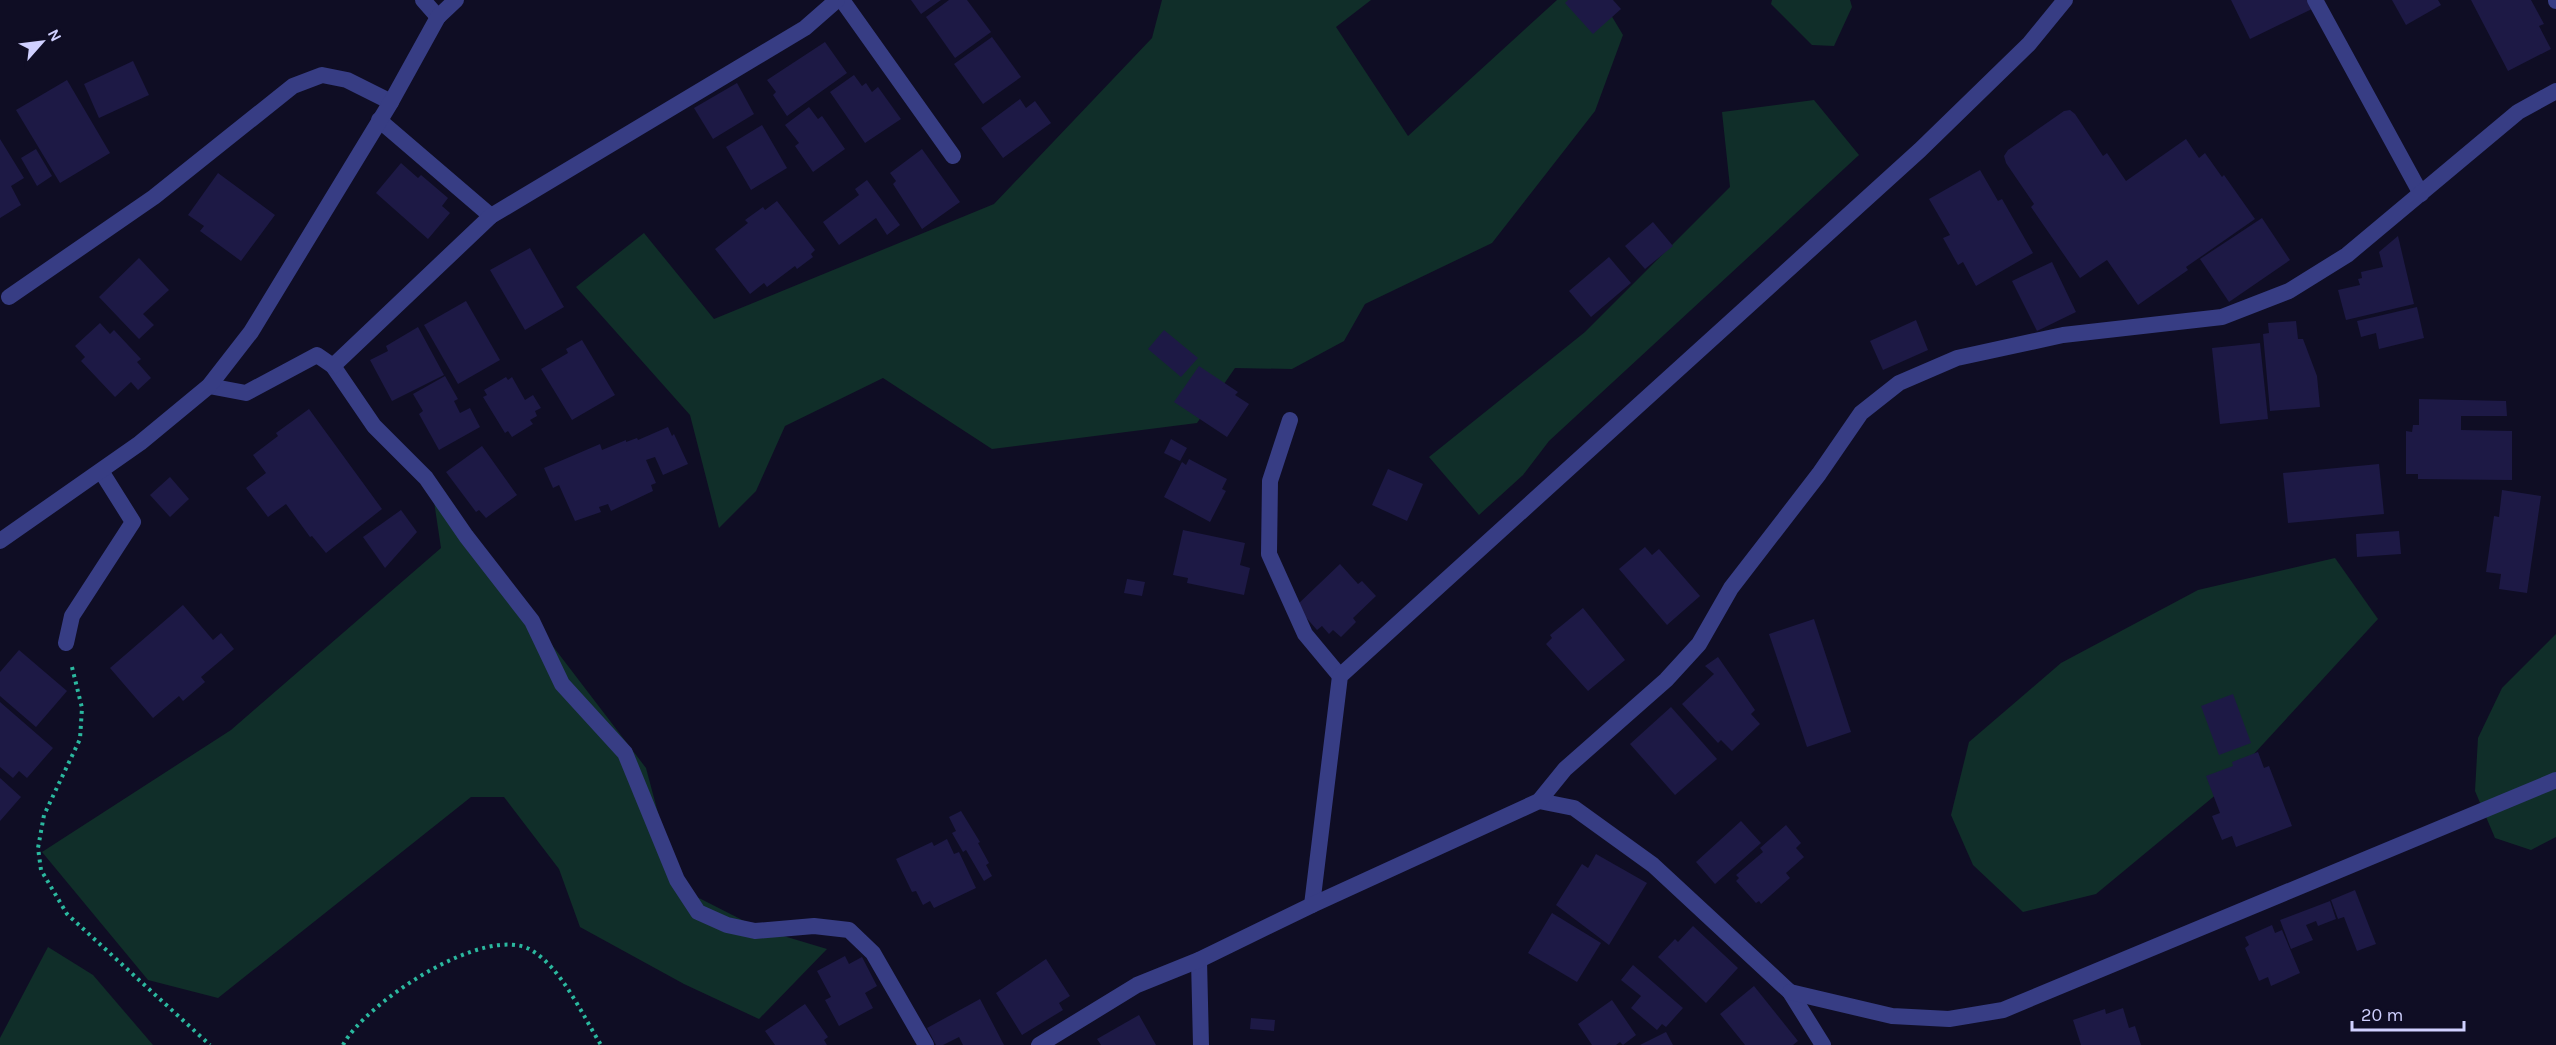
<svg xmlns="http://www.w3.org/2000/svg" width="2556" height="1045" font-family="Karla,sans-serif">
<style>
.green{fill:#102e29}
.building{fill:#1d1945}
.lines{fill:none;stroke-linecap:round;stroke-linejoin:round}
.path{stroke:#2bb89f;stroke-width:4;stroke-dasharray:3 4.5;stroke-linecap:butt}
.service{stroke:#373d84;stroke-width:16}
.minor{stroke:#373d84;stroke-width:16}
.tertiary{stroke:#373d84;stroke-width:16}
</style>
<rect width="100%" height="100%" fill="#0f0d24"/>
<!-- green -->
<g class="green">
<polygon points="1162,0 1371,0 1336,27 1408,136 1557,0 1602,0 1623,35 1595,111 1492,243 1365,304 1344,341 1292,369 1235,368 1197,423 992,449 883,378 785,426 756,491 719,528 690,415 576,287 644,233 714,319 994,204 1152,38"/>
<polygon points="1772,0 1850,0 1852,7 1834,46 1812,45 1771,4"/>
<polygon points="1814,100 1859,155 1549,441 1523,475 1479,515 1429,457 1585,332 1730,187 1722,112"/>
<polygon points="432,488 646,768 673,869 697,897 760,929 827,949 759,1019 684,984 580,927 559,869 504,797 471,797 218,998 148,980 42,852 231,730 441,548"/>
<polygon points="2335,558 2378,619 2218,793 2096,894 2023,912 1973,865 1951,815 1969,742 2061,663 2198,590"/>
<polygon points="2556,634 2556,837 2531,850 2495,838 2475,791 2478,738 2502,688"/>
<polygon points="48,947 93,975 153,1045 0,1045 0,1038"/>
</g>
<!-- building -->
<g class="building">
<polygon points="911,0 941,0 921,14"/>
<polygon points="949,0 967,0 991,32 955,58 926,17"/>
<polygon points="1568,0 1613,0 1621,9 1593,34 1565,3"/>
<polygon points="2231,0 2308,0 2312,9 2250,39"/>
<polygon points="2392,0 2438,0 2441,5 2406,25"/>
<polygon points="2471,0 2531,0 2544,24 2539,26 2551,49 2508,71"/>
<polygon points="992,37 1021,77 983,104 954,64"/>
<polygon points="825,42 847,73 787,116 773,95 776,92 767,80"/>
<polygon points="133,61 149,95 99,118 84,84"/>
<polygon points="854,75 862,86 866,83 872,92 878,87 901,119 865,143 830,92"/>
<polygon points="67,80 110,153 60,183 16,110"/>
<polygon points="737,83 754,114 713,139 694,108"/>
<polygon points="1020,99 1026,108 1035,101 1051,123 1003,158 981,128"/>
<polygon points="809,107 818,119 822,116 845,149 813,172 795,146 799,143 785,125"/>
<polygon points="2070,110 2075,114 2103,156 2107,153 2126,181 2186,139 2199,158 2205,153 2222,177 2224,175 2255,219 2186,267 2188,270 2138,305 2107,260 2080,278 2031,207 2034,204 2006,163 2004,156 2008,150 2064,111"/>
<polygon points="762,125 787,168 751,190 726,147"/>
<polygon points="0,139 24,178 11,186 21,205 0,218"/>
<polygon points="36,149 52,176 37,186 21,158"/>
<polygon points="922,149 960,202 922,229 893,184 896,181 890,173"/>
<polygon points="401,163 418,178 421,175 448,198 442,206 450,213 428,239 376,193"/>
<polygon points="1980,170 1998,201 2002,199 2033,253 1976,286 1963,262 1958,265 1943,238 1950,235 1929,199"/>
<polygon points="218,173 275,215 241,261 200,231 204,226 188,215"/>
<polygon points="867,180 900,225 887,235 876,218 839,245 823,222 859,195 855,189"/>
<polygon points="777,201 815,250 811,254 813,257 797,269 795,266 767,287 764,283 750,294 715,249 748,223 745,220 763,207 765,210"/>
<polygon points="2262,218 2290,260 2229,302 2200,259"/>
<polygon points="1653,222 1673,246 1645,269 1625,246"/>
<polygon points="2398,236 2414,304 2346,320 2338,290 2360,285 2358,279 2362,278 2361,272 2383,267 2379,252"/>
<polygon points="530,248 564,307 525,330 490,270"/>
<polygon points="1609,257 1631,283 1591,317 1569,291"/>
<polygon points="139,258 169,290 143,314 154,325 139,339 99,297"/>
<polygon points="2052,262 2076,312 2037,331 2012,281"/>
<polygon points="466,301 500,360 458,384 424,325"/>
<polygon points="2417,307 2424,338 2379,349 2376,333 2361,337 2357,321"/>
<polygon points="1916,320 1928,350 1883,370 1870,341"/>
<polygon points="2296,321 2298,339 2303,339 2317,376 2320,407 2270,411 2263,334 2269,333 2268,323"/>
<polygon points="100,323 110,334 114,330 141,359 137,362 151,378 138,390 131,382 115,397 81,361 85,357 75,346"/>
<polygon points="418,327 444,375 392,401 370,360 388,351 386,346"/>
<polygon points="1164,330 1198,358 1181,377 1148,349"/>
<polygon points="582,340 615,395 572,420 541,369 568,353 566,349"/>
<polygon points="2260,343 2268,419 2220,424 2212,348"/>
<polygon points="1199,366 1238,392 1235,395 1249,404 1227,437 1174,402"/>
<polygon points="445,376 458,399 454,401 460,413 470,408 480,427 439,450 419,414 423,411 413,394"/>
<polygon points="506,377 508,380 512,377 525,400 533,395 541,408 535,411 537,416 530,420 533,424 512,437 508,431 505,433 483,397 487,395 484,390"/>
<polygon points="2419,399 2506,401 2507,416 2461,416 2461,430 2512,431 2512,480 2418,479 2418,474 2406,474 2406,431 2412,432 2413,425 2419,425"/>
<polygon points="309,409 382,509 326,553 312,536 310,537 286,504 268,517 246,488 266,473 253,455 278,436 276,433"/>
<polygon points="668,427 672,436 674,434 688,464 663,475 655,457 646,460 656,483 651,485 653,491 611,511 608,504 599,507 601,512 575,521 559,485 553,488 544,468 600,444 602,450 626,440 626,442 637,438 638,440"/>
<polygon points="1171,439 1187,448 1180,461 1164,453"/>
<polygon points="482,446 517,495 486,518 479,510 476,512 446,472"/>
<polygon points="1189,459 1227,479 1222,489 1226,491 1210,522 1164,497 1182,462 1186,465"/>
<polygon points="2379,464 2384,514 2288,523 2283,473"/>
<polygon points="1388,469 1423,484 1407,521 1372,505"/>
<polygon points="170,477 189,499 170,517 150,495"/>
<polygon points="2502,490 2541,496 2527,593 2499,589 2501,574 2486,572 2494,516 2499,517"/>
<polygon points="401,510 417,532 385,568 363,537"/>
<polygon points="1183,530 1245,543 1240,565 1250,568 1244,595 1187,583 1188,578 1173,575"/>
<polygon points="2399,531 2401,554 2357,557 2356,534"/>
<polygon points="1645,547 1652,555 1659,549 1700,596 1667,625 1619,569"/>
<polygon points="1340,564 1358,584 1362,581 1376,596 1353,618 1356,622 1341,637 1333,630 1329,634 1322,626 1317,630 1296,606"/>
<polygon points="1127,579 1145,582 1142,596 1124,593"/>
<polygon points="183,605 213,640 221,633 234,649 201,677 205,682 183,701 179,696 153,718 110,668"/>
<polygon points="1583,608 1625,660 1588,691 1546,644 1552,638 1550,635"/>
<polygon points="1814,619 1851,732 1807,747 1769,634"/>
<polygon points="19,650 67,691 36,727 0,696 0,672"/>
<polygon points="1718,657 1755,710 1751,714 1760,724 1732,751 1721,740 1718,743 1682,704 1714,674 1705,666"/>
<polygon points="2233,694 2251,743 2219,755 2201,706"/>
<polygon points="0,702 53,748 27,778 19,771 13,778 0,767"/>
<polygon points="1671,707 1717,759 1675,795 1630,744"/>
<polygon points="2258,752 2264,768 2269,766 2292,826 2236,847 2232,836 2222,840 2212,816 2220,813 2206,776 2233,766 2232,762"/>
<polygon points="0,778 21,797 0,821"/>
<polygon points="961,811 980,842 978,843 989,863 986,865 992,876 984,881 966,850 963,852 952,833 956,831 949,817"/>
<polygon points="1741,821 1761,843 1715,884 1696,862"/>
<polygon points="1786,825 1801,843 1796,848 1804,857 1786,873 1790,878 1761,904 1759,901 1756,903 1736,881 1739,878 1736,875 1763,852 1760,848"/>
<polygon points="947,839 954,854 959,852 976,888 934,908 930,901 923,905 916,891 912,892 896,859 932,842 934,846"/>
<polygon points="1596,854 1647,883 1609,945 1556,905 1582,864 1588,868"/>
<polygon points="2355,890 2376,944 2357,951 2344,917 2338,919 2331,900"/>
<polygon points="2330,901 2336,919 2318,926 2316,921 2306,925 2313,940 2291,949 2280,920"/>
<polygon points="1552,913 1601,943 1577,982 1528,953"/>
<polygon points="2272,925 2275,933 2282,930 2300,973 2271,986 2268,977 2259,981 2245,948 2249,945 2245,937"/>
<polygon points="1693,926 1738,968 1706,1003 1658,957 1675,939 1678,942"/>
<polygon points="845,956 849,964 862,957 877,986 865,993 873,1008 839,1026 825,1000 831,997 817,971"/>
<polygon points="1046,959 1070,996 1059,1003 1063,1010 1022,1035 996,993"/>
<polygon points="1633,965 1683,1008 1666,1027 1662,1024 1657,1030 1631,1008 1641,996 1621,980"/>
<polygon points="1754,986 1798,1041 1793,1045 1745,1045 1720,1014"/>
<polygon points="980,999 1004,1045 963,1045 959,1037 943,1045 936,1045 927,1028"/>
<polygon points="1612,1000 1636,1035 1623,1045 1620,1042 1616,1045 1592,1045 1578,1024"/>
<polygon points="805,1004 828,1037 824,1040 827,1045 775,1045 765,1031"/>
<polygon points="2123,1008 2129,1028 2135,1026 2141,1045 2081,1045 2073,1020 2105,1009 2106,1014"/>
<polygon points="1139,1015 1156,1045 1101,1045 1097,1039"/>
<polygon points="1251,1018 1275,1020 1274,1031 1250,1029"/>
<polygon points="1666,1032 1673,1045 1640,1045"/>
</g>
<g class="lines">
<!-- path -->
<g class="path">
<polyline points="72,667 82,708 80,739 44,815 38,848 41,870 67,914 210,1045"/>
<path d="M343 1045C365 1003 485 923 531 950 561 967 583 1016 601 1045"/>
</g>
<!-- service -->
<g class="service">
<polyline points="2315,0 2421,194"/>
<polyline points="379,120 491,216"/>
<polyline points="333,366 374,426 426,478 466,536 532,621 562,684 625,753 677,880 698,912 727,925 755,931 814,926 849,930 873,953 926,1045"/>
<polyline points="1290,420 1270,481 1269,554 1305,634 1340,676"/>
</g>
<!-- minor -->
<g class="minor">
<polyline points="423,0 438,17"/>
<polyline points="842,0 953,156"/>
<polyline points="2556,0 2556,1"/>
<polyline points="9,297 154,197 293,86 322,75 347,80 391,102"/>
<polyline points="209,386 246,393 317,355 333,366 491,216 805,28 837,0"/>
<polyline points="66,643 72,616 133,522 101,471"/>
<polyline points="1539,801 1574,808 1653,865 1790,992 1823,1045"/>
<polyline points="1312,905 1340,676 1920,150 2029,44 2065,0"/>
<polyline points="1199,960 1201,1045"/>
<polyline points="1790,992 1892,1016 1949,1019 2003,1010 2556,780"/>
<polyline points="1039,1045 1137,985 1199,960 1312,905 1539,801 1565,769 1666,680 1699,644 1731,588 1819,474 1861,413 1899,383 1957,358 2063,335 2222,317 2289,291 2347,255 2518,112 2556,91"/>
</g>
<!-- tertiary -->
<polyline class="tertiary" points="0,541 140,443 209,386 251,332 391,102 438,17 456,0"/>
</g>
<!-- north arrow -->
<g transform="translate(42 42) rotate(62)" stroke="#0f0d24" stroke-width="4.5" paint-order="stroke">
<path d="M0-4.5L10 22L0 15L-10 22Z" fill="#d0d0ff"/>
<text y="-9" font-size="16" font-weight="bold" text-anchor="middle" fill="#d0d0ff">N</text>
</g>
<!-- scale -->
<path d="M2352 1021v9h112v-9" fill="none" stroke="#d0d0ff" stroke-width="3"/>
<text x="2361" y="1021" font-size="18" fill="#d0d0ff" stroke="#0f0d24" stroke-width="4.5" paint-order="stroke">20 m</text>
</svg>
